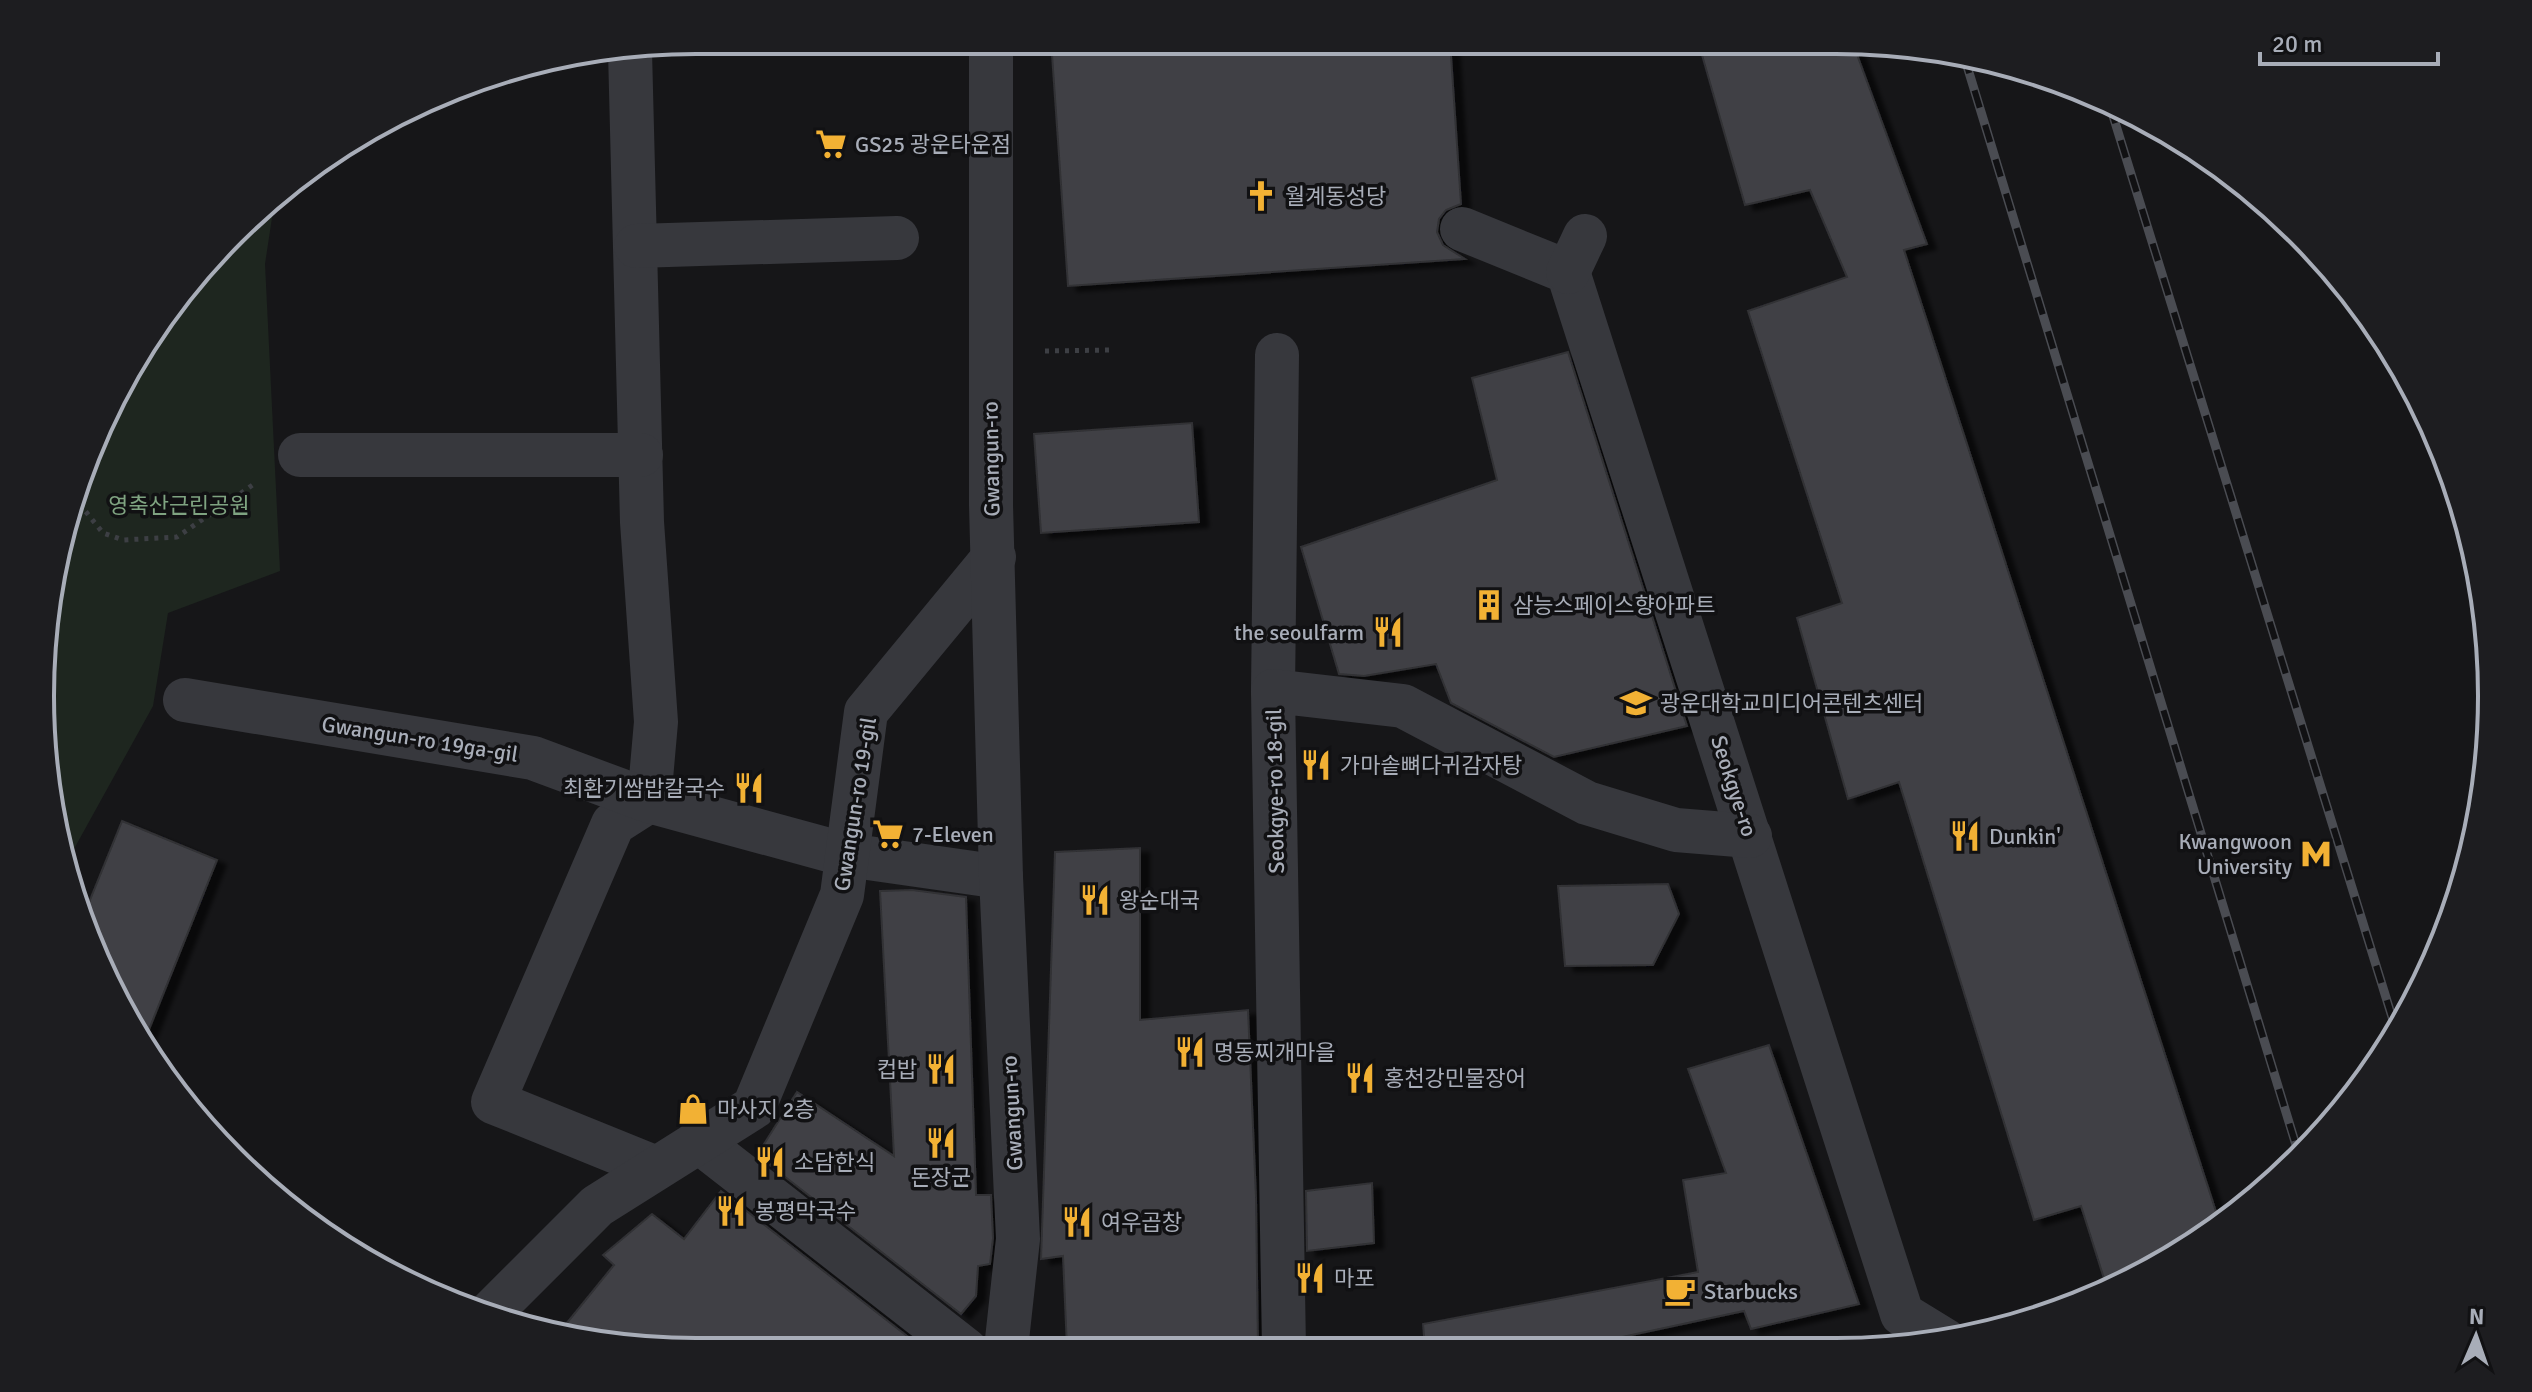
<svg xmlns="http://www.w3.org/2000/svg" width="2532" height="1392" font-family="Signika,'Noto Sans KR',sans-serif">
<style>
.green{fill:#1e261f}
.building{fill:#404145;stroke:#303034;stroke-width:2;filter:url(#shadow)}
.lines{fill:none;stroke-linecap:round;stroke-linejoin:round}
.path{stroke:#3d3f44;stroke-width:5;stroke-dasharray:4 6;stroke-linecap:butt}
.pedestrian{stroke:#37383d;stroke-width:44}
.minor{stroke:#37383d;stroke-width:44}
.tertiary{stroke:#37383d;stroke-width:44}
.rail-casing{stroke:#4a4c52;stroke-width:9}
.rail{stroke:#111113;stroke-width:6;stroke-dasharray:18;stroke-linecap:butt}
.labels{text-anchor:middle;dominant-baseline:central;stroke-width:7;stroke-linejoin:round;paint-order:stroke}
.poi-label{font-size:22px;fill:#a8adb8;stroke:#111113;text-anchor:start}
.street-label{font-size:22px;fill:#a8adb8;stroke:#111113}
.park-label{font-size:22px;fill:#7fa381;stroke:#111113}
.rim{fill:none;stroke:#a8adb8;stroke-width:4}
</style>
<defs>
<filter id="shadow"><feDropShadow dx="9" dy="5" stdDeviation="2" flood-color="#0009"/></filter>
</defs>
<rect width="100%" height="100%" fill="#161618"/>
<!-- green -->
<polygon class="green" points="275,198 265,264 280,571 168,613 153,706 69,858 41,739 62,527 150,332"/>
<!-- building -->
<g class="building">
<polygon points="1051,40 1450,41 1461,204 1446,210 1439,219 1437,232 1443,245 1465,259 1068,286"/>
<polygon points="1698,41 1852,41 1927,244 1904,250 2220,1224 2201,1241 2107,1288 2081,1206 2034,1220 1899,782 1848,799 1797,618 1842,603 1748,311 1847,277 1810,190 1745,205"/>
<polygon points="1568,352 1687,726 1554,757 1451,703 1436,664 1364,676 1339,674 1301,547 1497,480 1472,378"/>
<polygon points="1192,423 1199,522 1041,533 1034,434"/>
<polygon points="122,821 217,860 146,1037 90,947 83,917"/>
<polygon points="1140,848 1140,1020 1248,1010 1256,1197 1258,1349 1067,1349 1063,1256 1041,1259 1055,852"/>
<polygon points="1668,884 1679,914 1653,965 1565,966 1558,886"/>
<polygon points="912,890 966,897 976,1195 991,1195 993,1238 990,1264 978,1266 976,1296 961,1314 757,1155 797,1092 894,1156 880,891"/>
<polygon points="1769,1045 1859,1304 1751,1329 1744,1311 1571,1348 1425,1348 1423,1324 1698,1272 1683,1180 1726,1173 1688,1069"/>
<polygon points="1372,1183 1374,1243 1307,1251 1306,1191"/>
<polygon points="721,1191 925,1350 654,1351 557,1335 614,1265 603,1255 652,1214 684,1239"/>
</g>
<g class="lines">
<!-- path -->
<g class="path">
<polyline points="1045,351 1112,350"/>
<polyline points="82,483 82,507 103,533 123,540 177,537 257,482"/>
</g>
<!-- pedestrian -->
<polyline class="pedestrian" points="1273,691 1277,355"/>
<!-- minor -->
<g class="minor">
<polyline points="630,51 642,522 656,722 649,801 613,824 493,1102 656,1168"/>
<polyline points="1462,229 1568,272 1902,1314 1946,1341"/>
<polyline points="636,246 897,238"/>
<polyline points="1568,272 1585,236"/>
<polyline points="300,455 641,455"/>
<polyline points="185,700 533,758 649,801 847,855 1001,877"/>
<polyline points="698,1141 966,1350"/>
<polyline points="489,1314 597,1206 754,1107 842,895 866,712 994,557"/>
<polyline points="1284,1349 1273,691 1403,706 1587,803 1676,830 1750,836"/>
</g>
<!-- tertiary -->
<polyline class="tertiary" points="991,40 991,505 1001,877 1018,1239 1006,1349"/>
<defs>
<g id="rail">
<polyline points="1964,56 2299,1155"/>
<polyline points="2110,106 2397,1033"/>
</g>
</defs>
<!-- rail casing -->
<use href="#rail" class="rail-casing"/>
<!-- rail -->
<use href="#rail" class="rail"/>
</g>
<!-- icons -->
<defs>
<symbol id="supermarket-bare" viewBox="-9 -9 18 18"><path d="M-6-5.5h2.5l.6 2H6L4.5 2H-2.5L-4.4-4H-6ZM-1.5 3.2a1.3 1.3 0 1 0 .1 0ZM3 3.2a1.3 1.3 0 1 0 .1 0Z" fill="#f2b134" stroke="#111113" stroke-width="2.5" paint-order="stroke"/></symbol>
<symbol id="church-bare" viewBox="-9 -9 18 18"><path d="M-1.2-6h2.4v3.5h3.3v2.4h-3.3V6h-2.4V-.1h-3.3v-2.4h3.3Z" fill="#f2b134" stroke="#111113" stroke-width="2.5" paint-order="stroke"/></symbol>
<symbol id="building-bare" viewBox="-9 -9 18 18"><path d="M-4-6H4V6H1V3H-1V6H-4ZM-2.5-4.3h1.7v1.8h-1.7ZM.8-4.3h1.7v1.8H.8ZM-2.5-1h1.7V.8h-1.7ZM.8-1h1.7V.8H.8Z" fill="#f2b134" stroke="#111113" stroke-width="2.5" paint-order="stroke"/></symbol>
<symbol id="restaurant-bare" viewBox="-9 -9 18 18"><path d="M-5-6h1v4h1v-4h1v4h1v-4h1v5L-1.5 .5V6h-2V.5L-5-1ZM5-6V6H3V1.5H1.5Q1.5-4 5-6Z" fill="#f2b134" stroke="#111113" stroke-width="2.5" paint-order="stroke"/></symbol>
<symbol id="university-bare" viewBox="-9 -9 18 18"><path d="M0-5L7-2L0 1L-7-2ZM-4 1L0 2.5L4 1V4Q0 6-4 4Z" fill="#f2b134" stroke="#111113" stroke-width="2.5" paint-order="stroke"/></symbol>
<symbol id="metro-bare" viewBox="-9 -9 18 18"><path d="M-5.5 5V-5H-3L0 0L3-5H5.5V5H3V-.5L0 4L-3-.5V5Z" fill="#f2b134" stroke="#111113" stroke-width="2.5" paint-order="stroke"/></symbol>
<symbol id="shop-bare" viewBox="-9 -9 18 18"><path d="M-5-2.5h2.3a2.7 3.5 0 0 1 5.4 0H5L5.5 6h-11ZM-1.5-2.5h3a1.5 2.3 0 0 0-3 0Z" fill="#f2b134" stroke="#111113" stroke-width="2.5" paint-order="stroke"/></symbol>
<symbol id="cafe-bare" viewBox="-9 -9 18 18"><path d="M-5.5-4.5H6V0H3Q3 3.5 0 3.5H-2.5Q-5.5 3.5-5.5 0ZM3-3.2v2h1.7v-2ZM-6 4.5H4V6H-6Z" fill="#f2b134" stroke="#111113" stroke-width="2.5" paint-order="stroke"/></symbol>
</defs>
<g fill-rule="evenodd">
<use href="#supermarket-bare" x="809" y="122" width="44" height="44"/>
<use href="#church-bare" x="1239" y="174" width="44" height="44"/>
<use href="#building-bare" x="1467" y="583" width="44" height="44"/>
<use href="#restaurant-bare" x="1366" y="610" width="44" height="44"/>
<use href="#university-bare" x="1614" y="681" width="44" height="44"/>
<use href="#restaurant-bare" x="1294" y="743" width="44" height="44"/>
<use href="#restaurant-bare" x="727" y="766" width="44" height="44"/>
<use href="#supermarket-bare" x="866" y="812" width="44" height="44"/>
<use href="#restaurant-bare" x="1943" y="814" width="44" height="44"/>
<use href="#metro-bare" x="2294" y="832" width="44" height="44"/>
<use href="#restaurant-bare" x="1073" y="878" width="44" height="44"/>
<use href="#restaurant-bare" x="1168" y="1030" width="44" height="44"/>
<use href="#restaurant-bare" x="919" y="1047" width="44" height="44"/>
<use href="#restaurant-bare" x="1338" y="1056" width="44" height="44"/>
<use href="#shop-bare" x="671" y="1087" width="44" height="44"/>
<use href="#restaurant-bare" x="919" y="1121" width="44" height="44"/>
<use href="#restaurant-bare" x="748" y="1140" width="44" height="44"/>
<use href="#restaurant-bare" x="709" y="1189" width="44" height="44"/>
<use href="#restaurant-bare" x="1055" y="1200" width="44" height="44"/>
<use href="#restaurant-bare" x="1288" y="1256" width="44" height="44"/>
<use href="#cafe-bare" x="1658" y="1269" width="44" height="44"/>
</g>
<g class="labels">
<!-- poi labels -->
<g class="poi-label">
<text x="855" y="144">GS25 광운타운점</text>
<text x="1285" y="196">월계동성당</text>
<text x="1513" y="605">삼능스페이스향아파트</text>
<text x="1364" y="632" text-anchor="end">the seoulfarm</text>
<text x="1660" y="703">광운대학교미디어콘텐츠센터</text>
<text x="1340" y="765">가마솥뼈다귀감자탕</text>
<text x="725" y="788" text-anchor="end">최환기쌈밥칼국수</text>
<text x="912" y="834">7-Eleven</text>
<text x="1989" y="836">Dunkin'</text>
<text x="2292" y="841" text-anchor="end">Kwangwoon<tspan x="2292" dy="25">University</tspan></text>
<text x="1119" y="900">왕순대국</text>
<text x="1214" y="1052">명동찌개마을</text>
<text x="917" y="1069" text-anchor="end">컵밥</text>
<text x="1384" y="1078">홍천강민물장어</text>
<text x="717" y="1109">마사지 2층</text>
<text x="794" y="1162">소담한식</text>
<text x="941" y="1177" text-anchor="middle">돈장군</text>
<text x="755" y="1211">봉평막국수</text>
<text x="1101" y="1222">여우곱창</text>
<text x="1334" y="1278">마포</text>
<text x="1704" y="1291">Starbucks</text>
</g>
<!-- street labels -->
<g class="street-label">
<text transform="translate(991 459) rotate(-91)">Gwangun-ro</text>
<text transform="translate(420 739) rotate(9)">Gwangun-ro 19ga-gil</text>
<text transform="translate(1734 786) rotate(72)">Seokgye-ro</text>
<text transform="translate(1275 791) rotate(-91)">Seokgye-ro 18-gil</text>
<text transform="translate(855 804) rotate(-81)">Gwangun-ro 19-gil</text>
<text transform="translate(1012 1113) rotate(-93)">Gwangun-ro</text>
</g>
<!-- park labels -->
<g class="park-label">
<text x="179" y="505">영축산근린공원</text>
</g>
</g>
<!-- crop -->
<path d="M0 0H2532V1392H0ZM696 54H1836A642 642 0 0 1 2478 696V696A642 642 0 0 1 1836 1338H696A642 642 0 0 1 54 696V696A642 642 0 0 1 696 54Z" fill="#1d1d20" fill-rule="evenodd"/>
<path class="rim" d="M696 54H1836A642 642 0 0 1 2478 696V696A642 642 0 0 1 1836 1338H696A642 642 0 0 1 54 696V696A642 642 0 0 1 696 54Z"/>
<!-- north arrow -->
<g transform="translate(2476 1336) rotate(2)" stroke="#111113" stroke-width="6" paint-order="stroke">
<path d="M0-6L14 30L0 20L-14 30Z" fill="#a8adb8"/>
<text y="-12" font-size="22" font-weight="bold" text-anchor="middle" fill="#a8adb8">N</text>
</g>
<!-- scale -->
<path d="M2260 52v12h178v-12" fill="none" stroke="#a8adb8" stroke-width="4"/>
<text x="2272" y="52" font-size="24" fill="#a8adb8" stroke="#111113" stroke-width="6" paint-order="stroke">20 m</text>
</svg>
